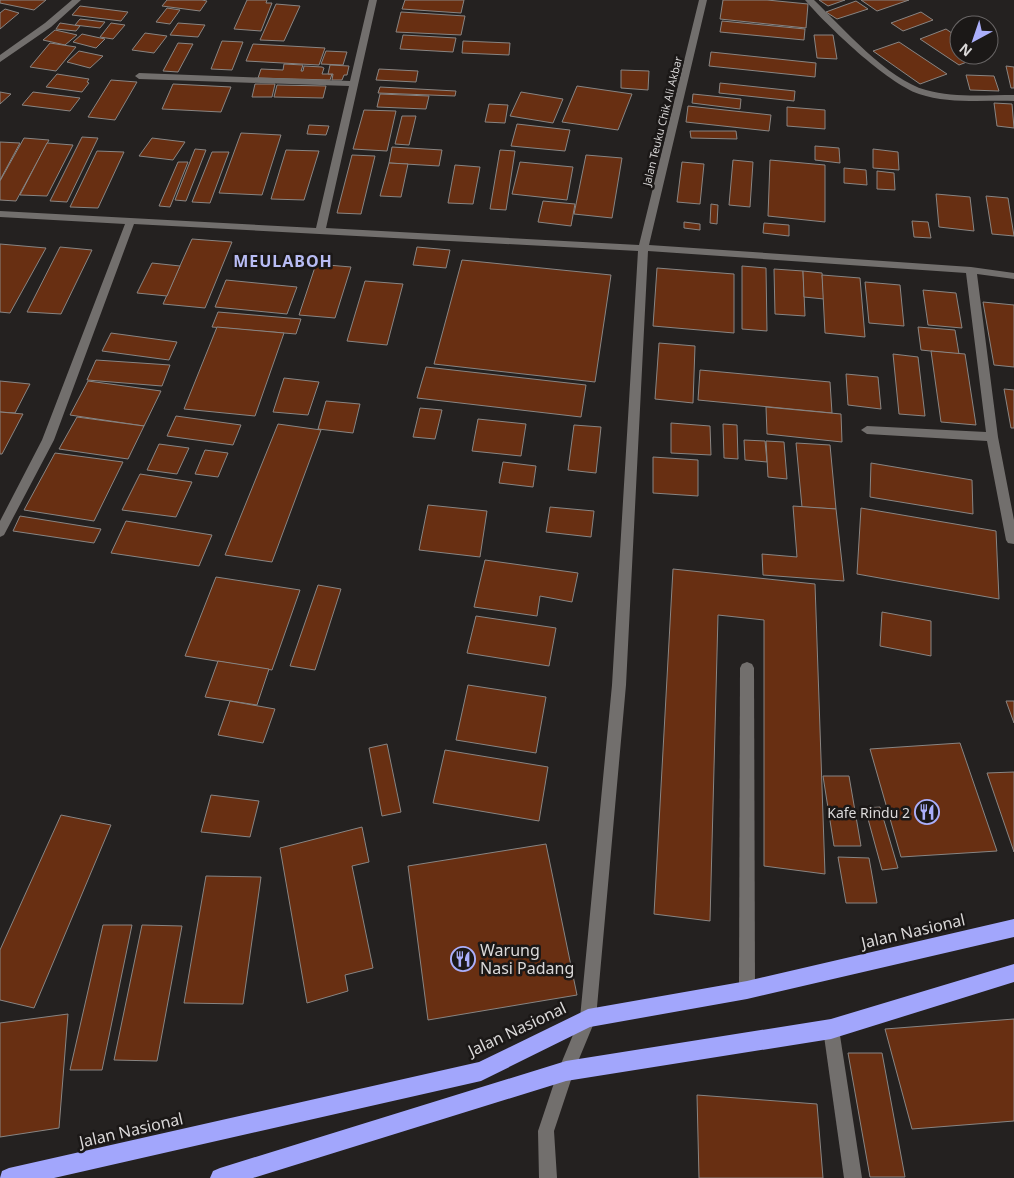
<svg xmlns="http://www.w3.org/2000/svg" width="1014" height="1178" font-family="'Noto Sans',sans-serif">
<style>
.building{fill:#682f12;stroke:#888583}
.lines{fill:none;stroke-linecap:round;stroke-linejoin:round}
.minor{fill:#726f6d;fill-rule:evenodd}
.highway{fill:#a2a6fc;fill-rule:evenodd}
.labels{text-anchor:middle;dominant-baseline:central;stroke-width:5;stroke-linejoin:round;paint-order:stroke}
.far-street-label{font-size:11px;fill:#dbd9d9;stroke:#1b1817}
.poi-label{font-size:14px;fill:#dbd9d9;stroke:#1b1817;text-anchor:end}
.far-district-label{font-size:16px;font-weight:bold;letter-spacing:1px;fill:#b8bcf4;stroke:#1b1817}
.near-street-label{font-size:16px;fill:#dbd9d9;stroke:#1b1817}
.near-poi-label{font-size:16px;fill:#dbd9d9;stroke:#1b1817;text-anchor:start}
</style>
<rect width="100%" height="100%" fill="#242120"/>
<!-- building -->
<g class="building">
<polygon points="0,0 46,0 34,10 0,3"/>
<polygon points="167,0 202,0 207,1 200,11 162,6"/>
<polygon points="247,0 267,0 266,3 272,3 261,31 234,29"/>
<polygon points="405,0 464,0 461,13 402,9"/>
<polygon points="723,0 767,0 808,4 806,28 720,19"/>
<polygon points="819,0 845,0 828,6"/>
<polygon points="861,0 909,0 877,11"/>
<polygon points="856,1 868,9 837,19 826,12"/>
<polygon points="276,4 300,6 284,41 260,40"/>
<polygon points="80,6 128,12 121,21 72,15"/>
<polygon points="167,8 180,10 170,24 156,22"/>
<polygon points="5,9 19,13 0,29 0,13"/>
<polygon points="401,12 465,16 461,35 396,32"/>
<polygon points="921,12 933,20 903,31 891,23"/>
<polygon points="80,19 105,22 100,28 75,25"/>
<polygon points="722,21 805,29 804,40 720,32"/>
<polygon points="60,23 80,26 76,31 56,29"/>
<polygon points="111,23 125,25 113,39 100,37"/>
<polygon points="178,23 205,25 198,37 170,35"/>
<polygon points="946,29 959,38 959,55 985,55 959,65 920,39"/>
<polygon points="55,30 73,34 77,35 65,45 43,40"/>
<polygon points="145,33 167,36 154,53 132,50"/>
<polygon points="82,34 105,39 96,48 73,42"/>
<polygon points="403,35 456,38 453,52 400,49"/>
<polygon points="814,35 833,35 837,59 817,58"/>
<polygon points="222,41 243,42 232,70 211,69"/>
<polygon points="463,41 510,43 509,55 462,53"/>
<polygon points="899,42 947,74 920,84 873,51"/>
<polygon points="50,43 76,47 56,71 30,67"/>
<polygon points="178,43 193,44 178,72 163,71"/>
<polygon points="253,44 325,48 319,65 246,61"/>
<polygon points="79,51 103,56 90,68 67,62"/>
<polygon points="326,51 347,52 343,65 321,64"/>
<polygon points="711,52 816,63 815,77 709,66"/>
<polygon points="284,64 303,65 301,71 303,71 304,66 322,67 324,68 322,74 332,74 330,80 258,78 261,69 283,70"/>
<polygon points="330,65 349,66 347,75 344,75 342,80 332,80 333,74 328,74"/>
<polygon points="1006,66 1014,67 1014,88 1011,88"/>
<polygon points="379,69 418,71 416,82 376,80"/>
<polygon points="621,70 649,71 648,90 621,88"/>
<polygon points="57,74 89,79 87,82 89,83 82,92 46,87"/>
<polygon points="966,75 994,76 999,91 970,90"/>
<polygon points="111,80 137,82 115,120 88,117"/>
<polygon points="720,83 795,91 794,101 719,93"/>
<polygon points="173,84 231,87 221,112 162,109"/>
<polygon points="255,84 275,84 272,97 252,97"/>
<polygon points="277,85 326,86 323,98 274,97"/>
<polygon points="577,86 632,94 618,130 562,122"/>
<polygon points="380,87 456,91 455,96 378,93"/>
<polygon points="0,92 11,94 0,104"/>
<polygon points="33,92 80,98 70,111 22,105"/>
<polygon points="521,92 563,99 553,123 510,116"/>
<polygon points="380,94 429,96 426,109 377,107"/>
<polygon points="693,94 741,99 740,109 692,103"/>
<polygon points="994,103 1012,104 1014,128 997,126"/>
<polygon points="489,104 508,105 505,123 485,122"/>
<polygon points="688,106 771,115 769,131 686,122"/>
<polygon points="787,107 825,110 825,129 787,126"/>
<polygon points="364,110 396,111 387,151 353,149"/>
<polygon points="402,116 416,116 409,145 395,144"/>
<polygon points="517,124 570,130 565,151 511,146"/>
<polygon points="309,125 329,126 326,135 307,134"/>
<polygon points="690,131 736,131 737,139 691,138"/>
<polygon points="241,133 281,135 262,195 219,193"/>
<polygon points="82,137 98,138 67,202 50,201"/>
<polygon points="24,138 49,140 16,201 0,200 0,181"/>
<polygon points="152,138 185,142 173,160 139,156"/>
<polygon points="0,142 20,143 0,180"/>
<polygon points="47,143 73,145 47,196 20,195"/>
<polygon points="815,146 839,148 840,163 815,160"/>
<polygon points="392,147 442,150 439,166 389,163"/>
<polygon points="195,149 206,150 186,201 175,200"/>
<polygon points="873,149 898,152 899,170 873,168"/>
<polygon points="286,150 319,151 304,200 271,199"/>
<polygon points="500,150 515,151 506,210 490,209"/>
<polygon points="97,151 124,152 98,208 70,207"/>
<polygon points="212,152 229,152 210,203 192,202"/>
<polygon points="352,155 375,156 361,214 337,213"/>
<polygon points="586,155 622,158 612,218 574,214"/>
<polygon points="733,160 753,162 750,207 729,205"/>
<polygon points="770,160 825,165 825,222 768,216"/>
<polygon points="178,162 188,162 170,207 159,206"/>
<polygon points="520,162 573,167 567,200 512,194"/>
<polygon points="682,162 704,164 700,204 677,202"/>
<polygon points="389,163 408,164 401,197 380,196"/>
<polygon points="455,165 480,167 473,204 448,203"/>
<polygon points="844,168 866,170 867,185 844,183"/>
<polygon points="877,171 894,173 895,190 877,189"/>
<polygon points="936,194 970,197 974,231 939,227"/>
<polygon points="986,196 1008,198 1014,236 992,234"/>
<polygon points="543,201 575,204 571,226 538,222"/>
<polygon points="711,204 718,205 717,224 710,223"/>
<polygon points="912,221 928,222 931,238 914,237"/>
<polygon points="684,222 700,224 700,230 684,228"/>
<polygon points="764,223 789,225 789,236 763,233"/>
<polygon points="192,239 232,242 205,308 163,304"/>
<polygon points="0,244 46,248 10,313 0,312"/>
<polygon points="60,247 92,250 61,314 27,312"/>
<polygon points="417,247 450,250 446,268 413,265"/>
<polygon points="462,260 611,275 595,382 434,364"/>
<polygon points="152,263 180,266 167,296 137,293"/>
<polygon points="316,264 351,267 335,318 299,315"/>
<polygon points="742,266 766,268 767,331 742,329"/>
<polygon points="657,268 734,274 734,333 653,326"/>
<polygon points="774,269 803,271 805,316 775,314"/>
<polygon points="803,271 822,273 824,299 804,297"/>
<polygon points="822,275 860,278 865,337 825,333"/>
<polygon points="226,280 297,287 287,314 215,307"/>
<polygon points="365,281 403,284 387,345 347,341"/>
<polygon points="865,282 900,285 904,326 869,323"/>
<polygon points="923,290 956,293 962,328 928,325"/>
<polygon points="983,302 1014,305 1014,367 994,365"/>
<polygon points="218,312 301,319 296,334 212,327"/>
<polygon points="217,327 284,333 255,416 184,409"/>
<polygon points="918,327 955,330 959,354 921,350"/>
<polygon points="111,333 177,342 169,360 102,351"/>
<polygon points="659,343 695,346 693,403 655,399"/>
<polygon points="931,351 965,354 976,425 941,422"/>
<polygon points="893,354 918,357 925,416 899,414"/>
<polygon points="96,360 170,365 162,386 87,380"/>
<polygon points="426,367 586,385 581,417 417,398"/>
<polygon points="700,370 830,382 832,413 698,400"/>
<polygon points="846,374 878,377 881,409 848,405"/>
<polygon points="284,378 319,382 308,415 273,412"/>
<polygon points="0,381 30,384 15,413 0,412"/>
<polygon points="88,381 161,391 144,426 70,415"/>
<polygon points="1004,389 1014,390 1014,428 1011,428"/>
<polygon points="326,401 360,404 353,433 318,429"/>
<polygon points="766,407 841,414 842,442 767,434"/>
<polygon points="420,408 442,410 435,439 413,437"/>
<polygon points="0,412 23,414 2,454 0,454"/>
<polygon points="176,416 241,425 233,445 167,436"/>
<polygon points="77,417 144,426 128,459 59,449"/>
<polygon points="478,419 526,424 521,456 472,451"/>
<polygon points="671,423 710,426 711,455 671,453"/>
<polygon points="278,424 321,430 272,562 225,555"/>
<polygon points="723,424 737,425 738,459 724,458"/>
<polygon points="574,425 601,427 596,473 568,470"/>
<polygon points="744,440 765,441 767,462 745,460"/>
<polygon points="766,441 784,442 787,479 768,477"/>
<polygon points="796,443 830,445 836,509 802,507"/>
<polygon points="159,444 189,448 177,474 147,470"/>
<polygon points="205,450 228,453 218,477 195,474"/>
<polygon points="55,453 123,462 94,521 24,510"/>
<polygon points="653,457 698,460 698,496 653,493"/>
<polygon points="503,462 536,466 533,487 499,483"/>
<polygon points="871,463 972,480 973,514 870,497"/>
<polygon points="140,474 192,482 176,517 122,510"/>
<polygon points="428,505 487,511 480,557 419,550"/>
<polygon points="793,506 836,509 844,581 763,575 762,554 797,557"/>
<polygon points="550,507 594,511 591,537 546,532"/>
<polygon points="861,508 996,531 999,599 857,574"/>
<polygon points="20,516 101,529 94,543 13,531"/>
<polygon points="126,521 212,535 199,566 111,553"/>
<polygon points="485,560 578,573 572,602 540,596 537,616 474,607"/>
<polygon points="673,569 815,584 825,874 764,866 764,620 718,615 710,921 654,914"/>
<polygon points="216,577 300,590 272,670 185,656"/>
<polygon points="318,585 341,589 315,670 290,666"/>
<polygon points="882,612 931,621 931,656 880,646"/>
<polygon points="476,616 556,628 549,666 467,653"/>
<polygon points="218,661 269,669 257,705 205,697"/>
<polygon points="468,685 546,697 536,753 456,740"/>
<polygon points="230,701 275,709 263,743 218,735"/>
<polygon points="1006,701 1014,701 1014,723"/>
<polygon points="960,743 997,851 901,857 870,749"/>
<polygon points="387,744 401,812 382,816 369,748"/>
<polygon points="445,750 548,767 539,821 433,803"/>
<polygon points="1014,772 1014,852 987,773"/>
<polygon points="823,776 849,776 861,846 834,846"/>
<polygon points="211,795 259,801 250,837 201,832"/>
<polygon points="880,807 898,868 882,870 865,808"/>
<polygon points="61,815 111,825 34,1008 0,1000 0,950"/>
<polygon points="362,827 369,862 352,866 373,968 345,975 348,991 307,1003 280,848"/>
<polygon points="546,844 577,995 428,1020 408,866"/>
<polygon points="838,857 869,858 877,903 846,903"/>
<polygon points="206,876 261,877 243,1004 184,1003"/>
<polygon points="103,925 132,925 102,1070 70,1070"/>
<polygon points="142,925 182,926 157,1061 114,1060"/>
<polygon points="68,1014 59,1128 0,1137 0,1023"/>
<polygon points="1014,1019 1014,1121 912,1129 885,1029"/>
<polygon points="848,1053 882,1053 905,1177 870,1177"/>
<polygon points="697,1095 817,1104 823,1178 699,1178"/>
</g>
<g class="lines">
<!-- minor -->
<g class="minor">
<polygon points="72,0 81,0 51,27 0,62 0,55 45,23"/>
<polygon points="369,0 377,0 326,228 639,245 699,0 707,0 649,245 971,267 1014,273 1014,279 977,274 998,437 1014,520 1014,544 1008,543 1006,540 987,441 867,434 861,430 867,426 986,432 966,273 648,251 626,685 596,1018 574,1071 554,1131 557,1178 539,1178 538,1131 558,1071 580,1018 612,685 638,251 134,224 54,440 4,535 0,537 0,521 42,440 125,224 0,217 0,211 316,228 349,86 139,79 135,76 139,73 350,81"/>
<path d="M805 0H814C842 27 888 80 926 90 954 98 986 95 1014 95V101C983 100 949 104 919 94 887 83 827 26 805 0Z"/>
<polygon points="747,662 752,664 754,668 755,990 753,996 747,998 741,996 739,990 740,668 742,664"/>
<polygon points="831,1021 837,1023 839,1029 862,1178 844,1178 823,1029 825,1023"/>
</g>
<!-- highway -->
<g class="highway">
<polygon points="1014,919 1014,937 747,999 590,1027 481,1081 54,1178 0,1178 2,1171 9,1168 479,1062 588,1009 747,981"/>
<polygon points="1014,964 1014,982 831,1039 566,1081 253,1178 210,1178 213,1171 220,1168 566,1061 831,1019"/>
</g>
</g>
<!-- icons -->
<defs>
<symbol id="restaurant-ring" viewBox="-11 -11 22 22"><circle r="9.5" fill="#1b1817" stroke="#abaffb" stroke-width="1.5"/><path d="M-5-6h1v4h1v-4h1v4h1v-4h1v5L-1.5 .5V6h-2V.5L-5-1ZM5-6V6H3V1.5H1.5Q1.5-4 5-6Z" fill="#abaffb"/></symbol>
</defs>
<g fill-rule="evenodd">
<use href="#restaurant-ring" x="913" y="798" width="28" height="28"/>
<use href="#restaurant-ring" x="449" y="945" width="28" height="28"/>
</g>
<g class="labels">
<!-- far-street labels -->
<g class="far-street-label">
<text transform="translate(662 121) rotate(-76)">Jalan Teuku Chik Ali Akbar</text>
</g>
<!-- poi labels -->
<g class="poi-label">
<text x="910" y="812">Kafe Rindu 2</text>
</g>
<!-- far-district labels -->
<g class="far-district-label">
<text x="283" y="261">MEULABOH</text>
</g>
<!-- near-street labels -->
<g class="near-street-label">
<text transform="translate(913 931) rotate(-13)">Jalan Nasional</text>
<text transform="translate(517 1029) rotate(-25)">Jalan Nasional</text>
<text transform="translate(131 1130) rotate(-13)">Jalan Nasional</text>
</g>
<!-- near-poi labels -->
<g class="near-poi-label">
<text x="480" y="950">Warung<tspan x="480" dy="18">Nasi Padang</tspan></text>
</g>
</g>
<!-- north arrow -->
<g transform="translate(974 40) rotate(220)"><circle r="24" fill="#1b1817" stroke="#686565"/>
<path d="M0-4L9 19L0 12L-9 19Z" fill="#abaffb"/>
<text y="-8" font-size="14" font-weight="bold" text-anchor="middle" fill="#dbd9d9">N</text>
</g>
</svg>
